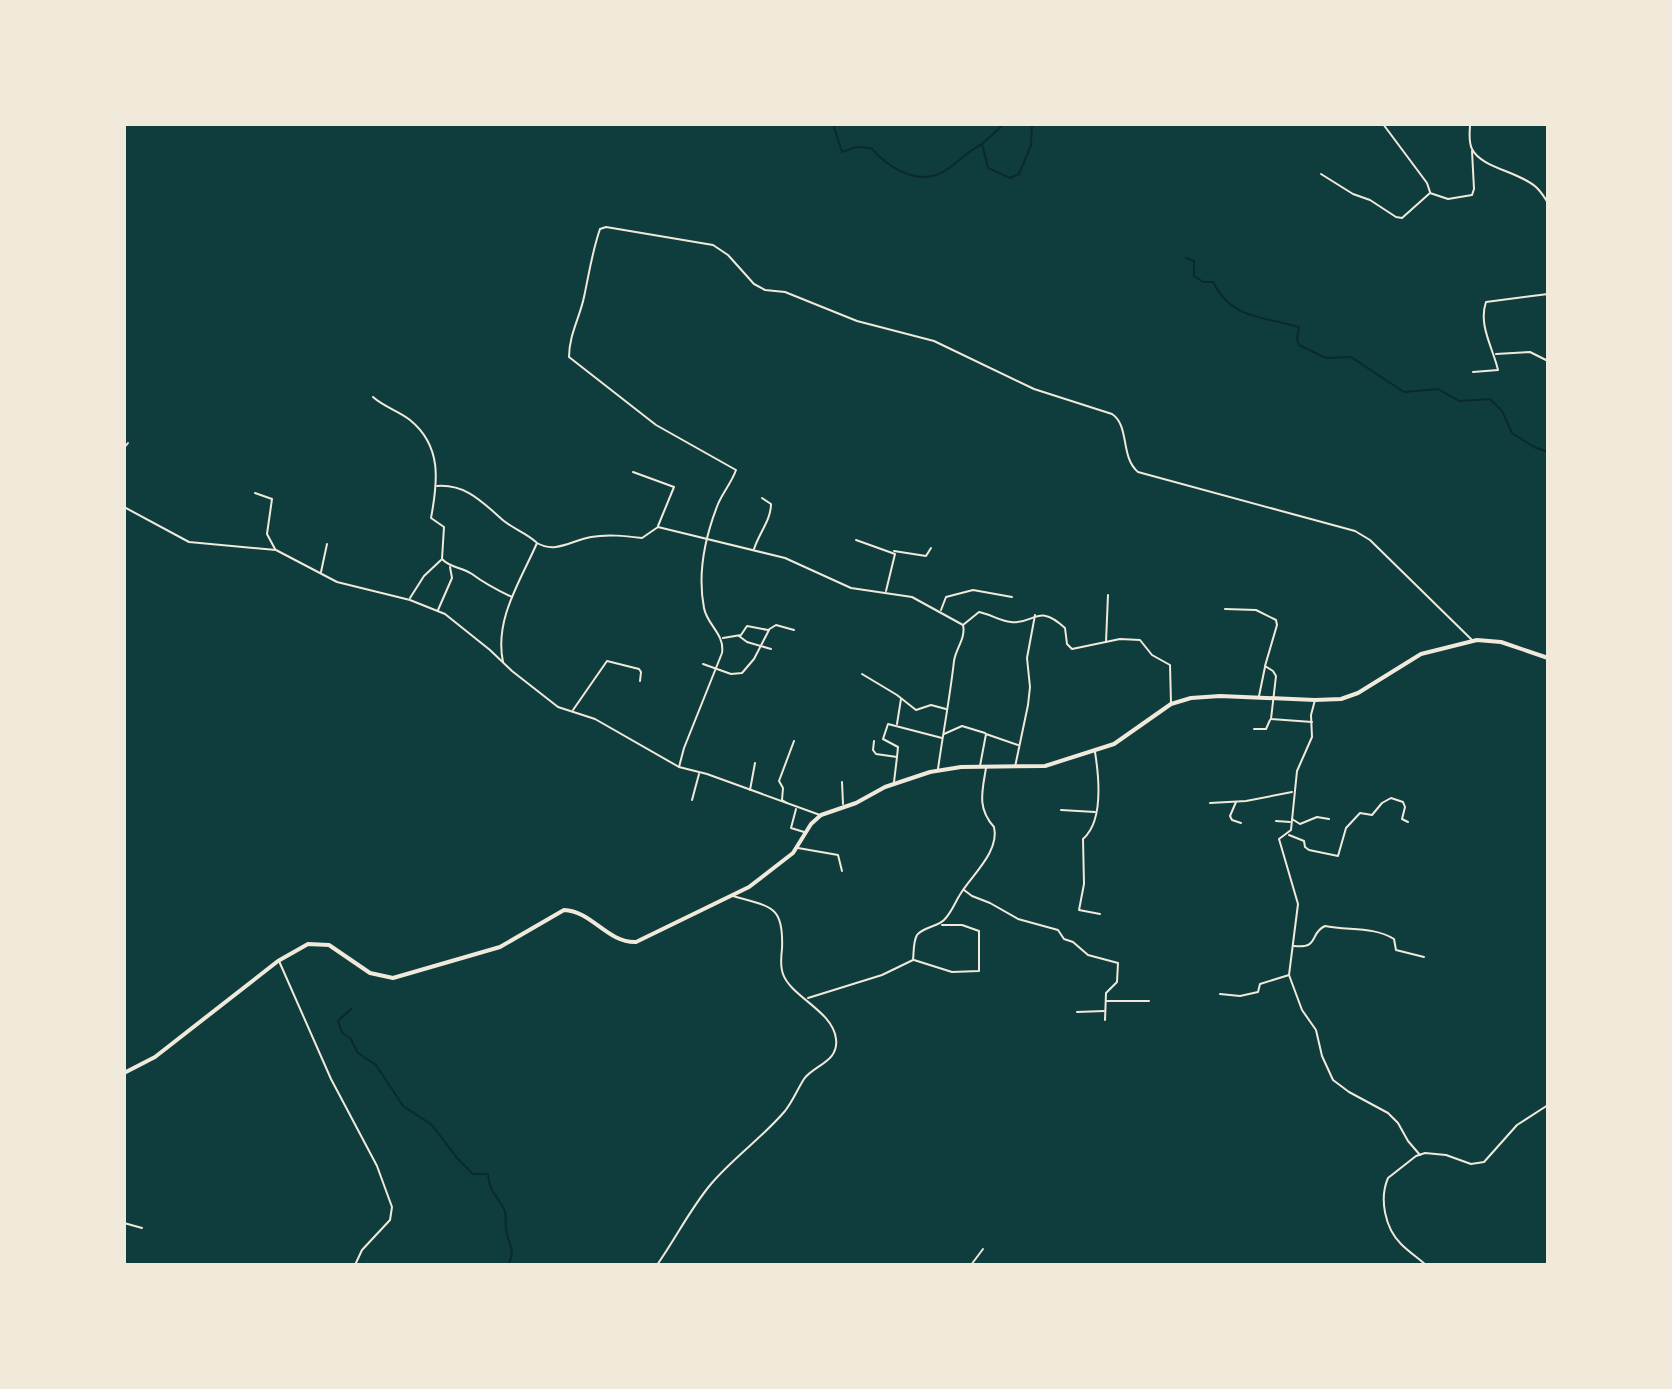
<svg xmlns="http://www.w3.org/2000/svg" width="1672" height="1389" font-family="'Exo 2',sans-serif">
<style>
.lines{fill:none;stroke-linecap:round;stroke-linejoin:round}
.stream{stroke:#0a2a2b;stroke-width:2}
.minor{stroke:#f1e9da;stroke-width:2}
.tertiary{stroke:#f1e9da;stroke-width:2}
.trunk{stroke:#f1e9da;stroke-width:4}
</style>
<rect width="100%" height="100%" fill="#0f3d3e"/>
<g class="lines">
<!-- stream -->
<g class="stream">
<path d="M833 124 842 152 856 147 871 148C887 166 913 184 939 174 954 167 966 152 982 144L988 168 1010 178 1019 174 1031 145 1032 124"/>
<polyline points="982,144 1004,124"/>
<path d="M1186 258 1194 261V276L1203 282H1213C1232 320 1262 316 1299 327L1297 339 1299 345 1326 358 1351 357 1404 392 1438 389 1459 401 1490 399 1502 411 1512 433 1534 447 1548 452"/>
<path d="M352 1008 338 1021 342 1033 350 1038 358 1053 376 1065 403 1106 432 1125 457 1158 473 1174H488C490 1194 496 1193 504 1209 507 1215 505 1221 506 1228 507 1244 517 1249 508 1265"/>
</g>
<!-- minor -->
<g class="minor">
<polyline points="1383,124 1427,183 1430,192"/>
<polyline points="1321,174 1353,194 1370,200 1396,217 1402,218 1430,193 1448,199 1472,195 1474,189 1472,151"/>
<polyline points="1496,354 1530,352 1548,361"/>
<path d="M1473 372 1498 370C1493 348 1478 325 1486 302L1548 294"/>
<path d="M373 397C384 407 399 411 410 420 442 446 438 481 431 518L444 527 442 559C450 568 462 567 472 574 484 583 497 590 512 597"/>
<polyline points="124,448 128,443"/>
<polyline points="633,472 674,487 658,526"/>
<path d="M437 486C467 484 483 503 504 521 514 529 526 533 536 542"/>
<polyline points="255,493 272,499 267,534 275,549"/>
<polyline points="124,507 189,542 276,550 337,582 410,600 445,614 490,650 512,671 558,707 595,719 679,767 707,774 820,815"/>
<polyline points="856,540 895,554 886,591"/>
<path d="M754 549C759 533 771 520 771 504L762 498"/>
<polyline points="894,551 926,556 931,548"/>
<polyline points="321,572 327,544"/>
<polyline points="410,598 424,576 441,560"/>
<polyline points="1225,609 1256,610 1276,620 1277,625 1265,666 1273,671 1276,676 1271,719 1312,722"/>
<polyline points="438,610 452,578 450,567"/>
<polyline points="941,610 946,597 973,590 1012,597"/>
<path d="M963 625 979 612C990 614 1000 621 1011 622 1035 625 1037 602 1065 628L1067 644 1072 649 1120 639 1140 640 1152 655 1170 665 1171 703"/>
<polyline points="739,636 747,642 771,649"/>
<polyline points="723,638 741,635 747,626 768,630 776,625 794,630"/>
<polyline points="1106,642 1108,595"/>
<path d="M503 662C494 619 521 580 537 543 556 554 572 540 591 537 608 534 625 536 642 538L658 527 785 558 851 588 912 597 963 625C966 638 956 648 954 661 950 697 943 733 938 769"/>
<polyline points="703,664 731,674 742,673 754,659 769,630"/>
<polyline points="862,674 897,695 916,710 931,705 946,709"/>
<polyline points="1259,696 1265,667"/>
<polyline points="1315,700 1311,715 1312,737 1297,771 1291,830 1279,839 1298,904 1289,975 1302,1010 1316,1030 1322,1056 1333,1080 1349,1092 1388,1113 1398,1123 1408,1141 1420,1155"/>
<polyline points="573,710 607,661 639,669 641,672 640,681"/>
<polyline points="897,724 901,699"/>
<polyline points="1254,729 1266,729 1270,720"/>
<polyline points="944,734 962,726 985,733"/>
<polyline points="874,741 873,750 876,754 897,757 894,782"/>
<path d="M1095 752C1099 777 1104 821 1083 839L1084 884 1079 910 1100 914"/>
<polyline points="897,757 898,747 883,739 888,724 942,738"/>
<polyline points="980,766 986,734 1018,745"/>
<path d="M679 767 684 748 722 653C725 634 707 625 704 608 697 572 705 537 718 504 723 492 732 482 736 470L656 425 569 357C569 335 580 317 584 297 589 274 592 252 600 229L606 227 713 245 728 255 754 284 765 290 785 292 857 321 934 341 1034 389 1112 414C1130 426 1120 457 1138 472L1355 531 1370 540 1472 640"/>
<polyline points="1015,767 1028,705 1030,687 1027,658 1035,615"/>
<polyline points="842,782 843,804"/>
<polyline points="750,790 755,763"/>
<polyline points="692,800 699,774"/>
<polyline points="1236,802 1230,816 1232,820 1241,823"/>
<polyline points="787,803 782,800 783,788 779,781 794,741"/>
<polyline points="1210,803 1246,801 1292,792"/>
<polyline points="796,809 791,828 804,832"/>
<polyline points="1061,810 1095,812"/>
<polyline points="1292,819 1300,824 1317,817 1329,819"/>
<polyline points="1276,821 1290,822"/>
<polyline points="1289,835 1304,841 1305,847 1309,850 1338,856 1346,828 1360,813 1372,815 1382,803 1391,798 1403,802 1405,807 1402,819 1408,822"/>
<polyline points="798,848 838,855 842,871"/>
<polyline points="964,890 972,896 990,903 1018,919 1058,930 1064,939 1073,942 1088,955 1118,963 1117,982 1106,993 1105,1020"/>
<path d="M1294 946C1320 949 1309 933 1325 926 1348 931 1373 926 1394 939L1396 950 1424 957"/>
<polyline points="914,960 952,972 979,971 979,931 962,925 942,925"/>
<polyline points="279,961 331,1079 377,1166 392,1207 390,1220 362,1250 355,1265"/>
<polyline points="1220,994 1240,996 1258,992 1260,984 1289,975"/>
<path d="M808 998 882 975 913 960C914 952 913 942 917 935 923 927 937 927 944 920 952 912 955 902 961 893 972 875 1000 851 994 827 977 808 982 792 986 768"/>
<polyline points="1106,1001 1149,1001"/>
<polyline points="1077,1012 1104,1011"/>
<polyline points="124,1223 142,1228"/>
<path d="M657 1265C676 1238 690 1209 711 1184 734 1157 763 1137 785 1111 793 1101 797 1090 804 1079 814 1065 839 1062 836 1039 833 1011 791 997 783 974 780 966 781 957 782 949 784 905 771 907 733 896"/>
<polyline points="971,1265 983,1249"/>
<path d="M1426 1265C1418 1258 1409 1252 1401 1244 1385 1228 1379 1199 1388 1178L1416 1156 1425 1153 1446 1155 1471 1164 1484 1162 1517 1125 1548 1105"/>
</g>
<!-- tertiary -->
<path class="tertiary" d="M1470 124C1470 132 1468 141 1472 149 1481 168 1521 172 1537 188 1541 192 1545 198 1548 203"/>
<!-- trunk -->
<path class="trunk" d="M124 1073 155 1057 278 961 308 944 329 945 370 973 393 978 500 947 564 910C592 911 607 943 636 942L749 887 793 853 811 824 821 815 856 803 885 787 930 772 961 767 1045 766 1114 744 1171 704 1191 698 1220 696 1315 700 1341 699 1358 693 1421 654 1477 640 1501 642 1548 658"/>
</g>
<!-- border -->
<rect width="1672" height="1389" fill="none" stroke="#f1e9da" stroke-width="252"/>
</svg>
